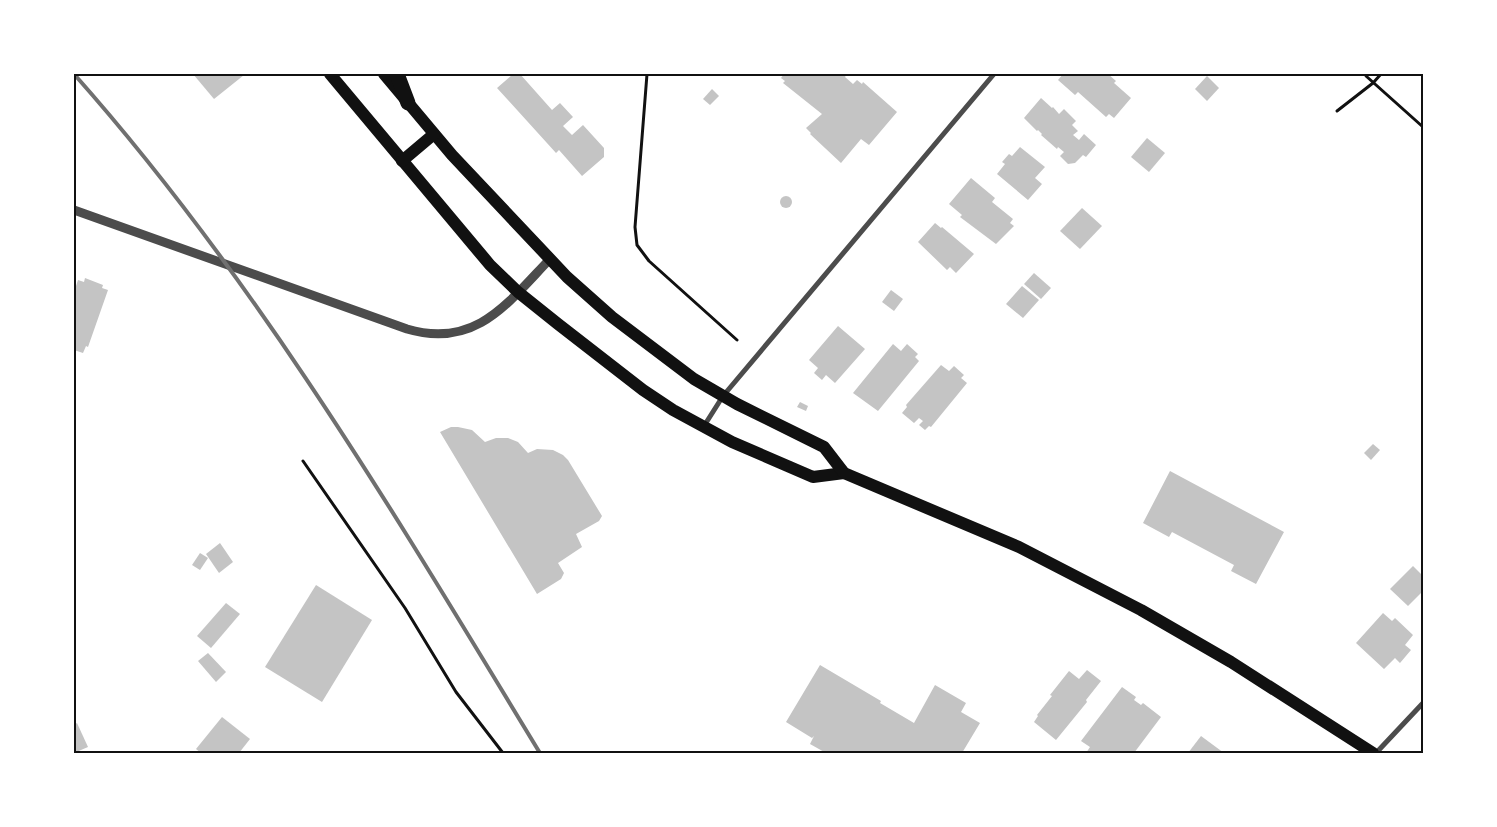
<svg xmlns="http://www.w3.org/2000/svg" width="1497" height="827" font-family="Barlow,sans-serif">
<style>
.building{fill:#c4c4c4}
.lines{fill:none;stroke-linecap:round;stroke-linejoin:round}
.path{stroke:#111;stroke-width:3}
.minor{stroke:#4c4c4c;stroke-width:5}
.tertiary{stroke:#4c4c4c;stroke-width:9}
.primary{stroke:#111;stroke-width:12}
.motorway{stroke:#111;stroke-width:15}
.rail{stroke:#707070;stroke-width:4}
.neatline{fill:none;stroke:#111;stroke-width:2}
</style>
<rect width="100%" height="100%" fill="#fff"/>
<!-- building -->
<g class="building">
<polygon points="193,74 243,74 244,75 214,99"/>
<polygon points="513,74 520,74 552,110 560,103 573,117 563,126 572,135 583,125 604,148 604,157 582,176 559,150 556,153 497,88"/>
<polygon points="784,74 847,74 845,77 853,84 857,80 862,84 863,82 897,112 869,145 861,139 841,163 810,134 811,133 806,128 822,114 783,83 785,81 781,78"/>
<polygon points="1063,74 1108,74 1116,81 1114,83 1131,98 1114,118 1109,114 1106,117 1078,92 1075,95 1058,80"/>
<polygon points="1207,76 1219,88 1207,101 1195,89"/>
<polygon points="712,89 719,96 710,105 703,99"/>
<polygon points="1041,98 1052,108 1053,107 1059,114 1064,109 1076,121 1072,125 1078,131 1073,135 1079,140 1084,134 1096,145 1086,157 1083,155 1075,163 1068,164 1060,156 1064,152 1058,147 1057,149 1041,135 1042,134 1038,130 1037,131 1024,118"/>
<polygon points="1147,138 1165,153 1149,172 1131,157"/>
<polygon points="1020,147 1045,167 1035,178 1042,184 1028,200 997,174 1005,164 1002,162 1009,154 1012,156"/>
<polygon points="971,178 995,198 992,202 1013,219 1010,223 1014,226 996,244 960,217 962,215 949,204"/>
<circle cx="786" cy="202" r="6"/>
<polygon points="1082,208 1102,226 1080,249 1060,231"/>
<polygon points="935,223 941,228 942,227 974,254 956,273 950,267 947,270 918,242"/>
<polygon points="1034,273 1051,288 1041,299 1024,284"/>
<polygon points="85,278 103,285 102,288 108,290 88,347 86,346 83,353 74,350 74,292 78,280 84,282"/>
<polygon points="1022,286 1039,300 1023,318 1006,304"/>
<polygon points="891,290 903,299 894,311 882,302"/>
<polygon points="838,326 865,349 835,383 826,375 822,380 814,373 818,368 809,360"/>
<polygon points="893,344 901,351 907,344 918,354 915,357 919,361 878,411 853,393"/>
<polygon points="941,365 949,371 954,366 964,375 961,378 967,383 931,427 929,426 925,430 919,425 923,421 919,418 914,423 902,413 907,407 906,405"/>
<polygon points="800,402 808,406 806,411 797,407"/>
<polygon points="451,427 458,427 472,430 485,442 496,438 508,438 518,442 528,453 537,449 553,450 563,455 568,460 602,516 599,521 576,534 582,547 558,563 564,573 561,579 537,594 440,432"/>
<polygon points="1373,444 1380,450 1371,460 1364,453"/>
<polygon points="1170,471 1284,532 1256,584 1231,571 1234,565 1172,532 1169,537 1143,523"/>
<polygon points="220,543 233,562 219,573 206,554"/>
<polygon points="200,553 208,558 200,570 192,565"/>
<polygon points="1413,566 1423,576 1423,591 1408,606 1390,589"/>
<polygon points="316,585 372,620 322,702 265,667"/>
<polygon points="226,603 240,614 211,648 197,636"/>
<polygon points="1383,613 1392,621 1395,618 1413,635 1405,645 1411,650 1400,663 1395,658 1384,669 1356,643"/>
<polygon points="208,653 226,672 216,682 198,661"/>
<polygon points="820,665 881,701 880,703 914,723 935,685 966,703 961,712 980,723 962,753 826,753 810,744 814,736 812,738 786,722"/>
<polygon points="1087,670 1101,681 1086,700 1087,702 1056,740 1034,722 1038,716 1037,715 1052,696 1050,695 1069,671 1079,679"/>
<polygon points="1122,687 1136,697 1134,700 1141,705 1143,703 1161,717 1134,753 1086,753 1090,747 1081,741"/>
<polygon points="222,717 250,739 239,753 201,753 196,749"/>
<polygon points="77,723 88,747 74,753 74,725"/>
<polygon points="1201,736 1224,753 1188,753"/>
</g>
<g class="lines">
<!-- path -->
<g class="path">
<polyline points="647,74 635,227 637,245 649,261 737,340"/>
<polyline points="1366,76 1423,127"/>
<polyline points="1337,111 1373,83 1381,74"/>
<polyline points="303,461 405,608 456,692 503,753"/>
</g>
<!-- minor -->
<g class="minor">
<polyline points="704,426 723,396 994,74"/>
<polyline points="1376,753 1423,703"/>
</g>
<!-- tertiary -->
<path class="tertiary" d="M74 210 407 329C475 349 507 304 549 260"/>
<!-- primary -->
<g class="primary">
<polyline points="330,74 490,265 518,292 558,324 643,390 673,410 732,442 813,477 844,473"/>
<polyline points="384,74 452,155 567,277 612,317 694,379 737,404 824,447 844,473 1019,547 1141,610 1231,662 1373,753"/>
<polyline points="402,161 434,134"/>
</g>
<!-- motorway -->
<polyline class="motorway" points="397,74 408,103"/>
<!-- rail -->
<path class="rail" d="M74 74C257 280 397 518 540 753"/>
</g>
<!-- border -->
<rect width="1497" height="827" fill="none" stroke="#ffffff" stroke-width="150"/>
<rect x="75" y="75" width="1347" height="677" class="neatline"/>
</svg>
